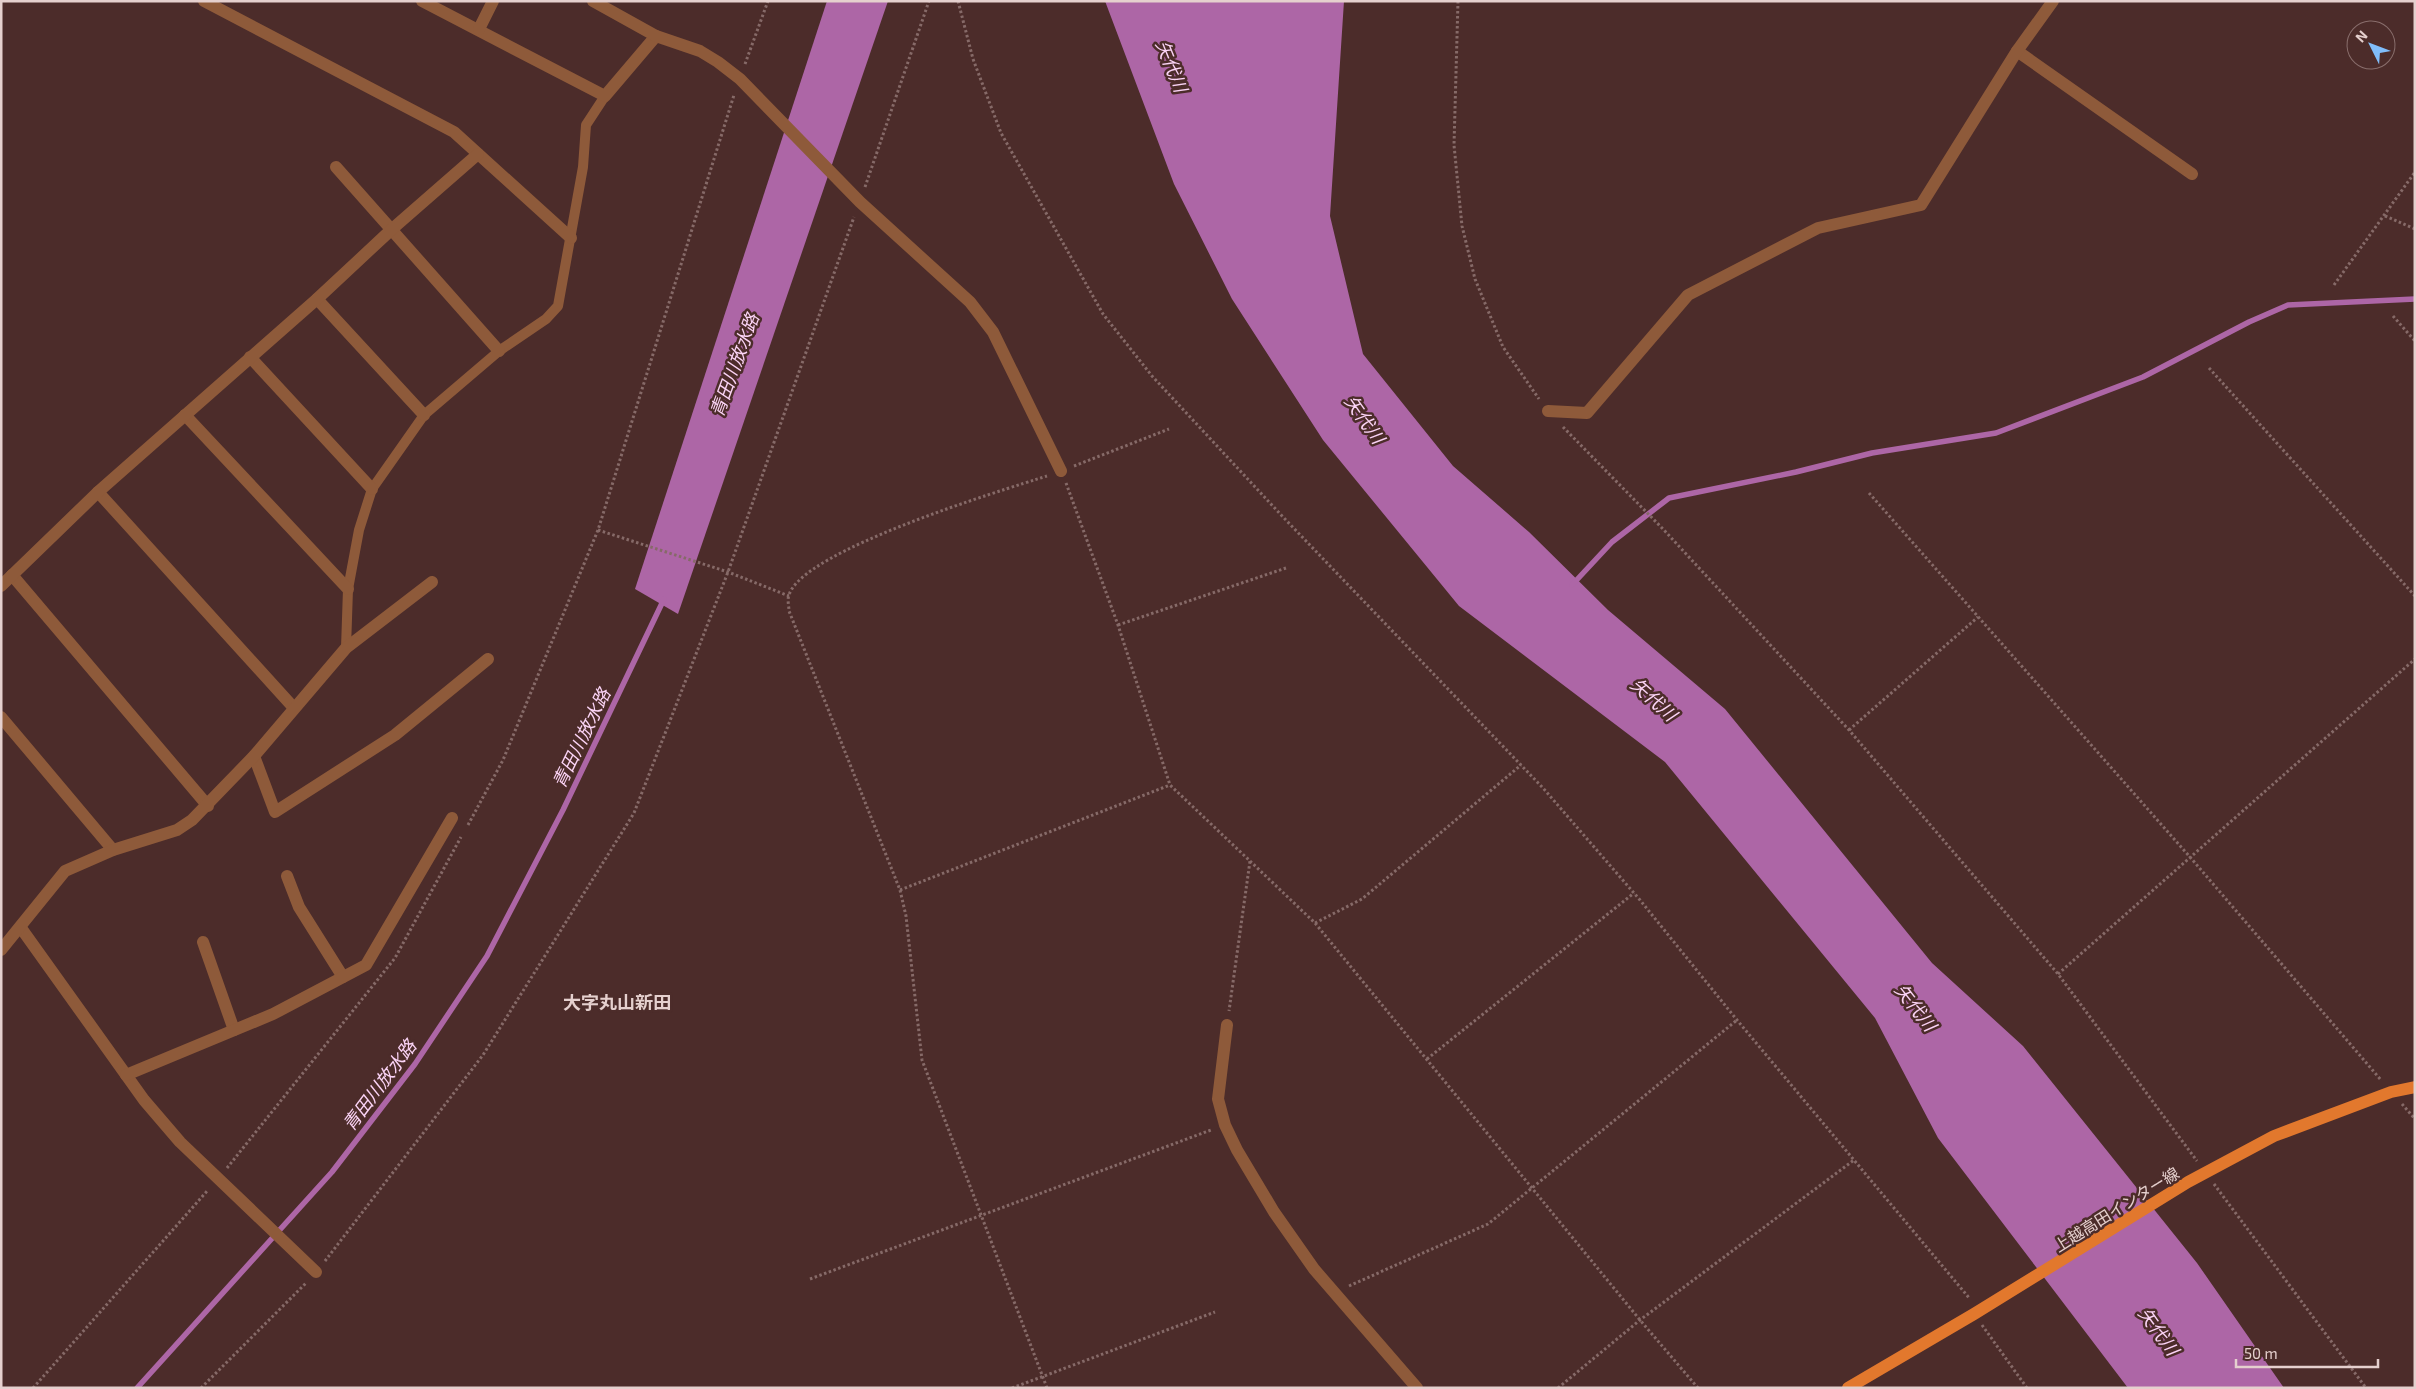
<svg xmlns="http://www.w3.org/2000/svg" width="2416" height="1389" font-family="'Exo 2','Noto Sans JP',sans-serif">
<style>
.water{fill:#ad66a6}
.lines{fill:none;stroke-linecap:round;stroke-linejoin:round}
.stream{stroke:#ad66a6;stroke-width:5.5}
.path{stroke:#866a68;stroke-width:3;stroke-dasharray:2.5 2.5;stroke-linecap:butt}
.service{stroke:#8e5a3a;stroke-width:10}
.minor{stroke:#8e5a3a;stroke-width:12}
.primary{stroke:#e2782d;stroke-width:12}
.labels{text-anchor:middle;dominant-baseline:central;stroke-width:5;stroke-linejoin:round;paint-order:stroke}
.street-label{font-size:16px;fill:#e5d0ce;stroke:#4c2c2a}
.water-label{font-size:18px;font-style:italic;fill:#fbd4f6;stroke:#4c2c2a}
.neighbourhood-label{font-size:18px;font-weight:bold;fill:#e5d0ce;stroke:#4c2c2a}
</style>
<rect width="100%" height="100%" fill="#4c2c2a"/>
<!-- water -->
<g class="water">
<polygon points="827,1 888,1 678,614 635,589"/>
<polygon points="1105,1 1344,1 1330,216 1363,354 1453,466 1529,532 1608,610 1725,709 1932,963 2023,1046 2197,1263 2284,1388 2128,1388 1938,1138 1875,1018 1665,762 1459,606 1323,440 1232,299 1174,184"/>
</g>
<g class="lines">
<!-- stream -->
<g class="stream">
<polyline points="1572,585 1612,542 1669,498 1796,472 1872,453 1996,433 2143,377 2249,322 2288,305 2415,299"/>
<polyline points="137,1388 332,1172 415,1064 487,956 563,810 664,599"/>
</g>
<!-- path -->
<g class="path">
<polyline points="958,1 973,59 1001,133 1103,314 1152,376 1283,517 1543,788 1640,900 1737,1020 1970,1299"/>
<polyline points="1458,1 1454,145 1462,226 1475,279 1503,347 1539,399"/>
<polyline points="745,64 768,1"/>
<polyline points="865,187 929,1"/>
<polyline points="2385,216 2415,229"/>
<polyline points="2334,285 2415,172"/>
<polyline points="2393,316 2415,341"/>
<polyline points="2209,368 2415,596"/>
<polyline points="1563,427 1663,529 1849,730 2058,974 2197,1161"/>
<polyline points="1074,466 1169,429"/>
<polyline points="1066,483 1118,625 1170,785 1250,861 1229,1011"/>
<polyline points="1869,493 2190,857 2381,1080"/>
<polyline points="598,530 728,572 789,596"/>
<polyline points="1118,625 1286,568"/>
<polyline points="1849,730 1978,617"/>
<polyline points="468,825 503,760 598,530 734,95"/>
<polyline points="1250,861 1315,923 1640,1320 1698,1388"/>
<polyline points="900,890 1170,785"/>
<polyline points="1315,923 1362,899 1521,765"/>
<polyline points="2058,974 2415,659"/>
<polyline points="1427,1059 1634,893"/>
<polyline points="2402,1104 2415,1119"/>
<polyline points="227,1168 395,958 461,837"/>
<polyline points="2214,1184 2366,1388"/>
<polyline points="325,1261 483,1055 634,813 728,572 854,217"/>
<polyline points="810,1279 1211,1130"/>
<polyline points="1349,1286 1488,1224 1737,1020"/>
<polyline points="1982,1325 2027,1388"/>
<polyline points="33,1388 208,1190"/>
<polyline points="201,1388 306,1283"/>
<polyline points="1012,1388 1215,1312"/>
<path d="M1047 1388 922 1060 906 916 900 890 789 611C789 606 787 600 789 595 803 550 1000 491 1047 476"/>
<polyline points="1558,1388 1640,1320 1854,1160"/>
</g>
<!-- service -->
<polyline class="service" points="346,648 348,589 359,530 372,489 424,415 499,351 546,319 558,306 583,167 586,125 605,96"/>
<!-- minor -->
<g class="minor">
<polyline points="204,1 454,132 571,238"/>
<polyline points="422,1 605,96 656,36"/>
<polyline points="593,1 656,36 700,51 718,62 740,79 860,202 970,302 993,332 1061,471"/>
<polyline points="479,29 493,1"/>
<polyline points="2017,51 2192,174"/>
<polyline points="336,167 499,351"/>
<polyline points="317,299 424,415"/>
<polyline points="250,357 372,489"/>
<polyline points="1548,411 1587,413 1688,295 1818,228 1921,205 2017,51 2053,1"/>
<polyline points="185,415 348,589"/>
<polyline points="98,492 294,708"/>
<polyline points="12,575 208,806"/>
<polyline points="1,586 98,492 317,299 391,230 478,154"/>
<polyline points="1,717 113,850"/>
<polyline points="254,756 275,812 395,735 488,659"/>
<polyline points="287,876 299,907 343,977"/>
<polyline points="21,928 144,1100 180,1142 316,1272"/>
<polyline points="203,942 234,1030"/>
<polyline points="1,950 65,871 113,850 177,830 192,820 254,756 346,648 432,582"/>
<polyline points="1227,1025 1218,1099 1225,1125 1237,1150 1274,1212 1314,1269 1417,1388"/>
<polyline points="126,1075 273,1014 366,965 452,818"/>
</g>
<!-- primary -->
<polyline class="primary" points="1848,1388 1974,1314 2188,1182 2274,1136 2391,1092 2415,1087"/>
</g>
<g class="labels">
<!-- street labels -->
<g class="street-label">
<text transform="translate(2116 1209) rotate(-32)">上越高田インター線</text>
</g>
<!-- water labels -->
<g class="water-label">
<text transform="translate(1172 66) rotate(68)">矢代川</text>
<text transform="translate(734 365) rotate(-70)">青田川放水路</text>
<text transform="translate(1365 419) rotate(55)">矢代川</text>
<text transform="translate(1654 699) rotate(42)">矢代川</text>
<text transform="translate(581 738) rotate(-64)">青田川放水路</text>
<text transform="translate(1916 1007) rotate(52)">矢代川</text>
<text transform="translate(379 1085) rotate(-53)">青田川放水路</text>
<text transform="translate(2159 1331) rotate(54)">矢代川</text>
</g>
<!-- neighbourhood labels -->
<g class="neighbourhood-label">
<text x="617" y="1002">大字丸山新田</text>
</g>
</g>
<!-- border -->
<rect width="2416" height="1389" fill="none" stroke="#e5d0ce" stroke-width="5"/>
<!-- north arrow -->
<g transform="translate(2371 45) rotate(312)"><circle r="24" fill="#4c2c2a" stroke="#896e6c"/>
<path d="M0-4L9 19L0 12L-9 19Z" fill="#80bdfa"/>
<text y="-8" font-size="14" font-weight="bold" text-anchor="middle" fill="#e5d0ce">N</text>
</g>
<!-- scale -->
<path d="M2236 1359v8h142v-8" fill="none" stroke="#e5d0ce" stroke-width="2.5"/>
<text x="2244" y="1359" font-size="15" fill="#e5d0ce" stroke="#4c2c2a" stroke-width="4" paint-order="stroke">50 m</text>
</svg>
